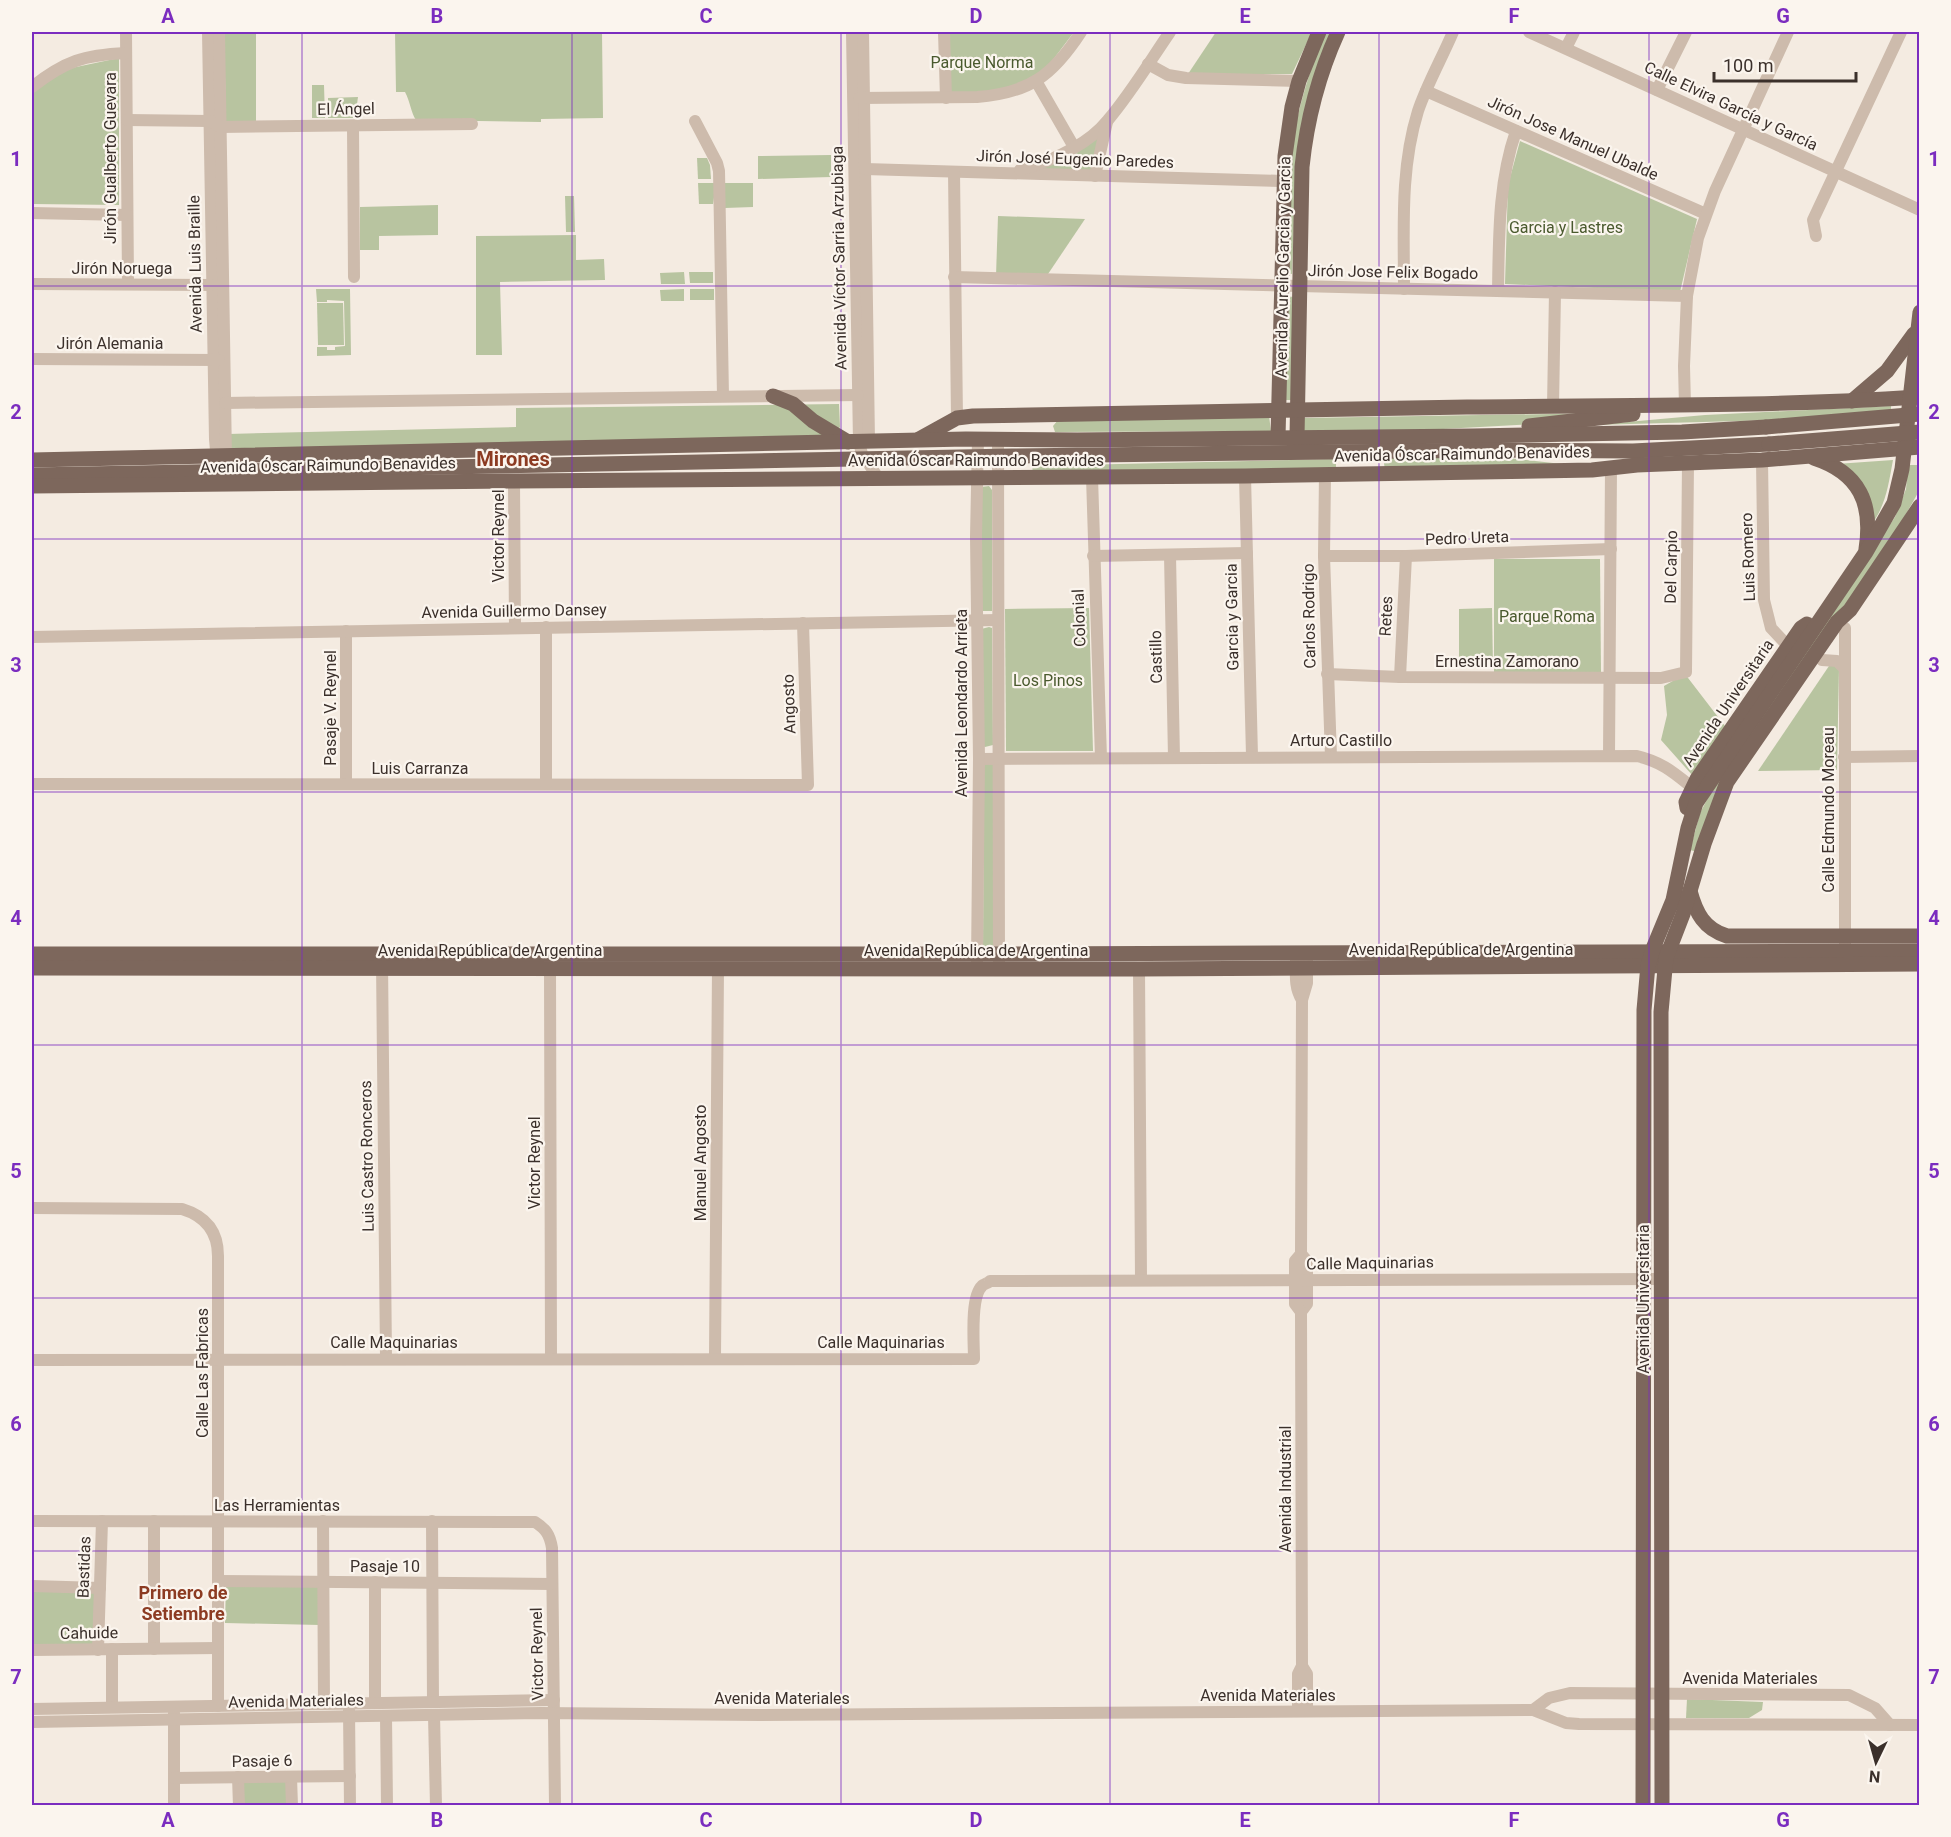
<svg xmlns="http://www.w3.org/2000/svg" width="1951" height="1837" font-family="Roboto,sans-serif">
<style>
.green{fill:#b8c4a0}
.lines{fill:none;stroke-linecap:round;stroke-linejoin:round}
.minor{stroke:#cdbbac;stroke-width:12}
.major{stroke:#7d675c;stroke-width:15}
.major-bridge{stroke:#7d675c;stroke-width:15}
.grid{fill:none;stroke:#7b2cbf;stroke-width:1.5;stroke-opacity:0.55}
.labels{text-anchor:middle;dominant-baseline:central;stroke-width:4.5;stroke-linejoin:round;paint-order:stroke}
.park-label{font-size:16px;fill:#4a5a2e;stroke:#fbf5ee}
.street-label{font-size:16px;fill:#3b302b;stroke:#fbf5ee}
.neighbourhood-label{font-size:18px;font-weight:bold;fill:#8c3b22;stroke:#fbf5ee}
.quarter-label{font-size:20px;font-weight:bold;fill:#8c3b22;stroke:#fbf5ee}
.neatline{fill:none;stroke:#7b2cbf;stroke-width:2}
.grid-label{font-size:20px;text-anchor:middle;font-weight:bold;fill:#7b2cbf}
</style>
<rect width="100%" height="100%" fill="#f4ebe1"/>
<!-- green -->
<g class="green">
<polygon points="224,32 256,32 256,121 226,122"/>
<path d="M395 32H602L603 118 541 119V122L416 120C411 113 410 101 405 92H396Z"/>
<polygon points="949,32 1074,32 1046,69 1023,82 995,92 951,94"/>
<polygon points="1216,32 1312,32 1292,74 1188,74"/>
<path d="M1324 32H1334L1296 181 1292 274 1287 273C1287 243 1285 211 1287 180 1292 127 1306 81 1324 32Z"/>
<polygon points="119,58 119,205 32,204 32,91 62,70"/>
<polygon points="312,85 324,85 325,118 312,118"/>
<polygon points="358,97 355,118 328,118 328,98"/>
<polygon points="1100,136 1091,171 1030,170 1072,156"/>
<polygon points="1520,141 1697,219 1680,292 1505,284 1508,185"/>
<polygon points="831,155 831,177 758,179 758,156"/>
<polygon points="697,158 707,158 710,165 711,179 698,179"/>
<polygon points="698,183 714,183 716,185 713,204 699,204"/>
<polygon points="724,183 753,183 753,207 725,208"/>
<polygon points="565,196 574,196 575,232 566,232"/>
<polygon points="438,205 438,235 379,236 379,250 360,250 360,207"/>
<polygon points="998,216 1085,219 1046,277 996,276"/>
<polygon points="576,235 576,260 604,259 605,280 500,282 502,355 476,355 476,236"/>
<polygon points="684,272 685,284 661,284 660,273"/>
<polygon points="689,272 713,272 713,283 690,283"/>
<polygon points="316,289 350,289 351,355 317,356 317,347 327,347 327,350 335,350 335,347 345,346 344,301 327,300 327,302 317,302"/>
<polygon points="684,289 684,301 661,301 660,290"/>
<rect x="690" y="289" width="24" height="11"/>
<polygon points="1287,296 1293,297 1292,400 1285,400"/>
<polygon points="317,303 343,303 344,345 318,345"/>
<polygon points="839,404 840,427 831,437 231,450 228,434 516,427 516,408"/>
<polygon points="1891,406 1891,410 1775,420 1594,425 1705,415"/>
<polygon points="1608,413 1535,424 1406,431 1307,432 1303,430 1304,418"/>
<polygon points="1269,416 1271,431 1055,432 1053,426 1058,420"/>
<polygon points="1482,455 1571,465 1385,469 1383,458"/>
<polygon points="1336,459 1336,469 1033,473 1032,466"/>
<path d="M1893 460C1888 487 1886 505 1870 527V518L1836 464Z"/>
<polygon points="1908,465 1919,465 1919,491 1897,530 1713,808 1697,852 1690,850 1700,813 1710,794 1895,517 1906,489"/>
<polygon points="989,486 992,490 992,611 980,611 981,487"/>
<polygon points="1494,559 1600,559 1601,673 1494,674"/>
<polygon points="1089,608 1093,751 1006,751 1005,609"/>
<polygon points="1492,608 1493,667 1459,668 1459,609"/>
<polygon points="989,627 992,628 992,631 993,745 985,747 982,745 981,629"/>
<polygon points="1831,663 1839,669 1837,770 1758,771"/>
<polygon points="1685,674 1728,730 1693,776 1661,740 1667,715 1664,686"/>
<polygon points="984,764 994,764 994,949 983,947"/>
<polygon points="226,1584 320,1586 320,1625 225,1623"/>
<polygon points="32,1589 95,1591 95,1644 32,1645"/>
<polygon points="1687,1699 1763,1702 1762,1710 1749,1718 1686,1718"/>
<polygon points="288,1779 289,1805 240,1805 240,1780"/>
</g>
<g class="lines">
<!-- minor -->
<g class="minor">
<polyline points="126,32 128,284"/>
<polyline points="208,32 215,439 217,462"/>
<polyline points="219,32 226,457"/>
<polyline points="852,32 859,442 862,454 879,479"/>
<polyline points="863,32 869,442"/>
<polyline points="944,32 946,98"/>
<polyline points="1529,32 1920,210"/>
<polyline points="1566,48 1574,32"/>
<polyline points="1148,64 1168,75 1186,78 1299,81"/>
<polyline points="1036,81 1074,147"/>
<path d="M32 87C65 61 84 55 126 53"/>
<polyline points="1657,90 1686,32"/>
<polyline points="1426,91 1706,214"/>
<path d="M859 98 977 97C1030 93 1053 75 1081 32"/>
<polyline points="127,120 210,121 220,127 472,124"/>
<polyline points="695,121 717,163 719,171 723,396"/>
<polyline points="353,126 354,277"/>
<polyline points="865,169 1283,181"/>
<path d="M1020 170C1051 161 1087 146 1108 120 1131 93 1150 61 1170 32"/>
<polyline points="954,172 957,418"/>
<polyline points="1095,176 1107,122"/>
<polyline points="32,213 127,215"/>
<polyline points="1816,236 1813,220 1901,32"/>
<polyline points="954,277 1687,296"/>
<polyline points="32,284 212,285"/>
<path d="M1404 289C1404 229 1400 169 1418 111 1427 84 1442 58 1453 32"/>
<path d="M1498 291C1499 237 1498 183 1516 131"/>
<polyline points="32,359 219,360"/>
<polyline points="225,403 858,395"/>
<polyline points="1553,406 1555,292"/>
<polyline points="1685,406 1684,366 1687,296 1698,238 1715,191 1788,32"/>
<polyline points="998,439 999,963"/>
<polyline points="1762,460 1764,600 1771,628 1788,646"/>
<polyline points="1325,474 1324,556 1331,757"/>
<polyline points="1245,476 1252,756"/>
<polyline points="1092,477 1101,758"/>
<polyline points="514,481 515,628"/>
<polyline points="1170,555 1174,758"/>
<polyline points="1093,556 1247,553"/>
<polyline points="1324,556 1406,556 1611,549"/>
<polyline points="346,631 346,784"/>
<polyline points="32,637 998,620"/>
<polyline points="1822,660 1837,661 1845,669"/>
<polyline points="1327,674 1400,677 1661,678 1686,672 1688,463"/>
<polyline points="1400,677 1406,556"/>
<polyline points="1609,756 1611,468"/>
<polyline points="1844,757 1920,756"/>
<path d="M979 759 1637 756C1662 762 1673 772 1693 788"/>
<polyline points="32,784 808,785 803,623"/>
<polyline points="546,784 546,627"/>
<polyline points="1845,944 1845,628"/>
<path d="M1296 959C1296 974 1294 987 1302 1000"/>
<polyline points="382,961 386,1358"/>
<polyline points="977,963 979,759 976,537 978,439"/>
<polyline points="550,968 551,1359"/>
<polyline points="1139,969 1141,1280"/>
<path d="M32 1208 182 1209C205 1216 218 1231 218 1256V1706"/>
<polyline points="1301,1312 1307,1304 1307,1261 1301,1254"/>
<polyline points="715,1358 718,968"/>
<path d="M32 1360 974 1359C974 1343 970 1297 982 1286 982 1285 990 1282 990 1281L1661 1279"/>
<path d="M32 1521 535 1522C546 1529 550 1535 552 1548L555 1806"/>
<polyline points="323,1521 324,1704"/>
<polyline points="432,1521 433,1702"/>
<polyline points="218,1581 552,1584"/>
<polyline points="32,1586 100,1588"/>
<polyline points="154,1649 154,1521"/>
<polyline points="32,1650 218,1648"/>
<polyline points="98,1650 102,1521"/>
<polyline points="1302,1666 1307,1674 1307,1711"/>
<polyline points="375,1703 375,1582"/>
<polyline points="112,1707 112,1649"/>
<polyline points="32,1709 554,1700"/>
<polyline points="349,1710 350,1806"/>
<polyline points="1533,1710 1549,1698 1570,1693 1849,1695 1875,1708 1890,1725"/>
<polyline points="1298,1711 1298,1674 1302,1666 1301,1312 1295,1304 1295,1261 1301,1254 1302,1000 1307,983 1307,959"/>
<polyline points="174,1713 174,1806"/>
<polyline points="434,1715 436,1806"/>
<polyline points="386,1716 387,1806"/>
<polyline points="32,1722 541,1713 759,1715 1533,1710 1566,1723 1579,1724 1920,1725"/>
<polyline points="238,1777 239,1806"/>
<polyline points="291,1777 292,1806"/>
<polyline points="174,1778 350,1776"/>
</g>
<!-- major -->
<g class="major">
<polyline points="773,396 793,404 813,421 848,442"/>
<polyline points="1852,401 1887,371 1914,334"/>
<polyline points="1529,426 1633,414"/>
<polyline points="1278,437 1285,156 1292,107 1299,81 1319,32"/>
<path d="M1297 437 1302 167C1307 119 1318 76 1338 32"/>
<path d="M919 439 957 418 973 416C1138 414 1302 409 1467 407 1617 405 1768 407 1918 397"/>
<path d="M1814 458C1860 473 1873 504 1866 549"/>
<polyline points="32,460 966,439 1077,440 1473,436 1682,432 1766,427"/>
<polyline points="32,475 1012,456 1494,450 1633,451 1769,444"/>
<polyline points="32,486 514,481 1245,476 1592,470 1637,465 1762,460 1920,447"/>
<polyline points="1687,808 1686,802 1697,779 1801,628 1807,624"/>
<path d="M1690 891C1696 913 1704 929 1727 936H1920"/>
<polyline points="32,954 999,954 1920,951"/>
<polyline points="32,968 1139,969 1920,964"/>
<polyline points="1643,1806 1644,1010 1648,965 1654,946 1673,900 1688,828 1696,803 1866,552 1894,503 1902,469 1920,312"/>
<polyline points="1662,1806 1661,1012 1666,958 1683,914 1704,844 1727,782 1837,622 1850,610 1920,506"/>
</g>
<!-- major-bridge -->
<g class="major-bridge">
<polyline points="1766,427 1920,414"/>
<polyline points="1769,444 1920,432"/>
</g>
</g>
<!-- grid -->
<path class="grid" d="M302 32V1806M572 32V1806M841 32V1806M1110 32V1806M1379 32V1806M1649 32V1806M32 286H1920M32 539H1920M32 792H1920M32 1045H1920M32 1298H1920M32 1551H1920"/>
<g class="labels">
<!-- park labels -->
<g class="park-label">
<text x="982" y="62">Parque Norma</text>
<text x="1566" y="227">Garcia y Lastres</text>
<text x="1547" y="616">Parque Roma</text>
<text x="1048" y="680">Los Pinos</text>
</g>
<!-- street labels -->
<g class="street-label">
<text transform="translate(1731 106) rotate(25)">Calle Elvira García y García</text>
<text transform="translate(346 109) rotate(-1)">El Ángel</text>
<text transform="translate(1573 138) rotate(24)">Jirón Jose Manuel Ubalde</text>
<text transform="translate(110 158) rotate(-90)">Jirón Gualberto Guevara</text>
<text transform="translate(1075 159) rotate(2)">Jirón José Eugenio Paredes</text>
<text transform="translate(839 258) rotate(-91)">Avenida Víctor Sarria Arzubiaga</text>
<text transform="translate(195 264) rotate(-91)">Avenida Luis Braille</text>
<text transform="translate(1283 267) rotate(-89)">Avenida Aurelio Garcia y Garcia</text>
<text x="122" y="268">Jirón Noruega</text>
<text transform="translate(1393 272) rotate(1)">Jirón Jose Felix Bogado</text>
<text x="110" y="343">Jirón Alemania</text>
<text transform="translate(1462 454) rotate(-1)">Avenida Óscar Raimundo Benavides</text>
<text x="976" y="460">Avenida Óscar Raimundo Benavides</text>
<text transform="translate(328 465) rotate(-1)">Avenida Óscar Raimundo Benavides</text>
<text transform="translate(498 536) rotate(-90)">Victor Reynel</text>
<text transform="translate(1467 538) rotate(-2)">Pedro Ureta</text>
<text transform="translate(1748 557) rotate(-92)">Luis Romero</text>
<text transform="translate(1671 567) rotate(-89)">Del Carpio</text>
<text transform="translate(514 611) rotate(-1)">Avenida Guillermo Dansey</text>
<text transform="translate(1309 616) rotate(-91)">Carlos Rodrigo</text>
<text transform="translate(1386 616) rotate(-87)">Retes</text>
<text transform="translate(1232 617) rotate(-91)">Garcia y Garcia</text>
<text transform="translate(1079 618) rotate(-92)">Colonial</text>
<text transform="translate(1156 657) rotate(-91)">Castillo</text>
<text x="1507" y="661">Ernestina Zamorano</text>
<text transform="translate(961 703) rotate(-90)">Avenida Leondardo Arrieta</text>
<text transform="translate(1728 703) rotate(-56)">Avenida Universitaria</text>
<text transform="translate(789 704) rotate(-92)">Angosto</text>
<text transform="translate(330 708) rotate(-90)">Pasaje V. Reynel</text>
<text x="1341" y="740">Arturo Castillo</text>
<text x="420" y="768">Luis Carranza</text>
<text transform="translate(1828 810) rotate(-90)">Calle Edmundo Moreau</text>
<text x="1461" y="949">Avenida República de Argentina</text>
<text x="490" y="950">Avenida República de Argentina</text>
<text x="976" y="950">Avenida República de Argentina</text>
<text transform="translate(367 1156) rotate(-91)">Luis Castro Ronceros</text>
<text transform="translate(534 1163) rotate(-90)">Victor Reynel</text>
<text transform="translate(700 1163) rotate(-90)">Manuel Angosto</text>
<text transform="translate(1370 1263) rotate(-1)">Calle Maquinarias</text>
<text transform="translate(1643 1299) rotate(-90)">Avenida Universitaria</text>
<text x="394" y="1342">Calle Maquinarias</text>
<text x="881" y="1342">Calle Maquinarias</text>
<text transform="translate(202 1373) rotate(-90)">Calle Las Fabricas</text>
<text transform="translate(1285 1489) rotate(-90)">Avenida Industrial</text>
<text x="277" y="1505">Las Herramientas</text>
<text x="385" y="1566">Pasaje 10</text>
<text transform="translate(84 1567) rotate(-88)">Bastidas</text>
<text transform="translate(89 1633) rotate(-1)">Cahuide</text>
<text transform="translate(537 1654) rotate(-91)">Victor Reynel</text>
<text x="1750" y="1678">Avenida Materiales</text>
<text x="1268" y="1695">Avenida Materiales</text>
<text x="782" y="1698">Avenida Materiales</text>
<text transform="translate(296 1701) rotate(-1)">Avenida Materiales</text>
<text transform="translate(262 1761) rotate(-1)">Pasaje 6</text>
</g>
<!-- neighbourhood labels -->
<g class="neighbourhood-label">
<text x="183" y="1592">Primero de<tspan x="183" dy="21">Setiembre</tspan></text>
</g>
<!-- quarter labels -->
<g class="quarter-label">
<text x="513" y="459">Mirones</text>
</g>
</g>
<!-- border -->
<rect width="1951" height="1837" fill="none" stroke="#fbf5ee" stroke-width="66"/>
<!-- north arrow -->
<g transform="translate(1876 1762) rotate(185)" stroke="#fbf5ee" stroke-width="4.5" paint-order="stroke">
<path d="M0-4.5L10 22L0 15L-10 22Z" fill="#3b302b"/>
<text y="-9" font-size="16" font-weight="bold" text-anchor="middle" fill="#3b302b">N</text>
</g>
<!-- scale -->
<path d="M1714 72v9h142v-9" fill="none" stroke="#3b302b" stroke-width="3"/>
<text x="1723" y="72" font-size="18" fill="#3b302b" stroke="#fbf5ee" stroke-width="4.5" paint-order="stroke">100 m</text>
<rect x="33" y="33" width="1885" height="1771" class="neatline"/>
<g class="grid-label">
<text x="168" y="23">A</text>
<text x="437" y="23">B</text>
<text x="706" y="23">C</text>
<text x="976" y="23">D</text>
<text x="1245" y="23">E</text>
<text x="1514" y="23">F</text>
<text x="1783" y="23">G</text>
<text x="16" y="166">1</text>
<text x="1934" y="166">1</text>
<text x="16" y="419">2</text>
<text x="1934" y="419">2</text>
<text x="16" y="672">3</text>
<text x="1934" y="672">3</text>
<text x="16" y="925">4</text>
<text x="1934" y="925">4</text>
<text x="16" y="1178">5</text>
<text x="1934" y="1178">5</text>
<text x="16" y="1431">6</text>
<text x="1934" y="1431">6</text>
<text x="16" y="1684">7</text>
<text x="1934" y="1684">7</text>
<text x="168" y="1827">A</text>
<text x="437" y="1827">B</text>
<text x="706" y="1827">C</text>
<text x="976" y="1827">D</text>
<text x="1245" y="1827">E</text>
<text x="1514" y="1827">F</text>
<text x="1783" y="1827">G</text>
</g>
</svg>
